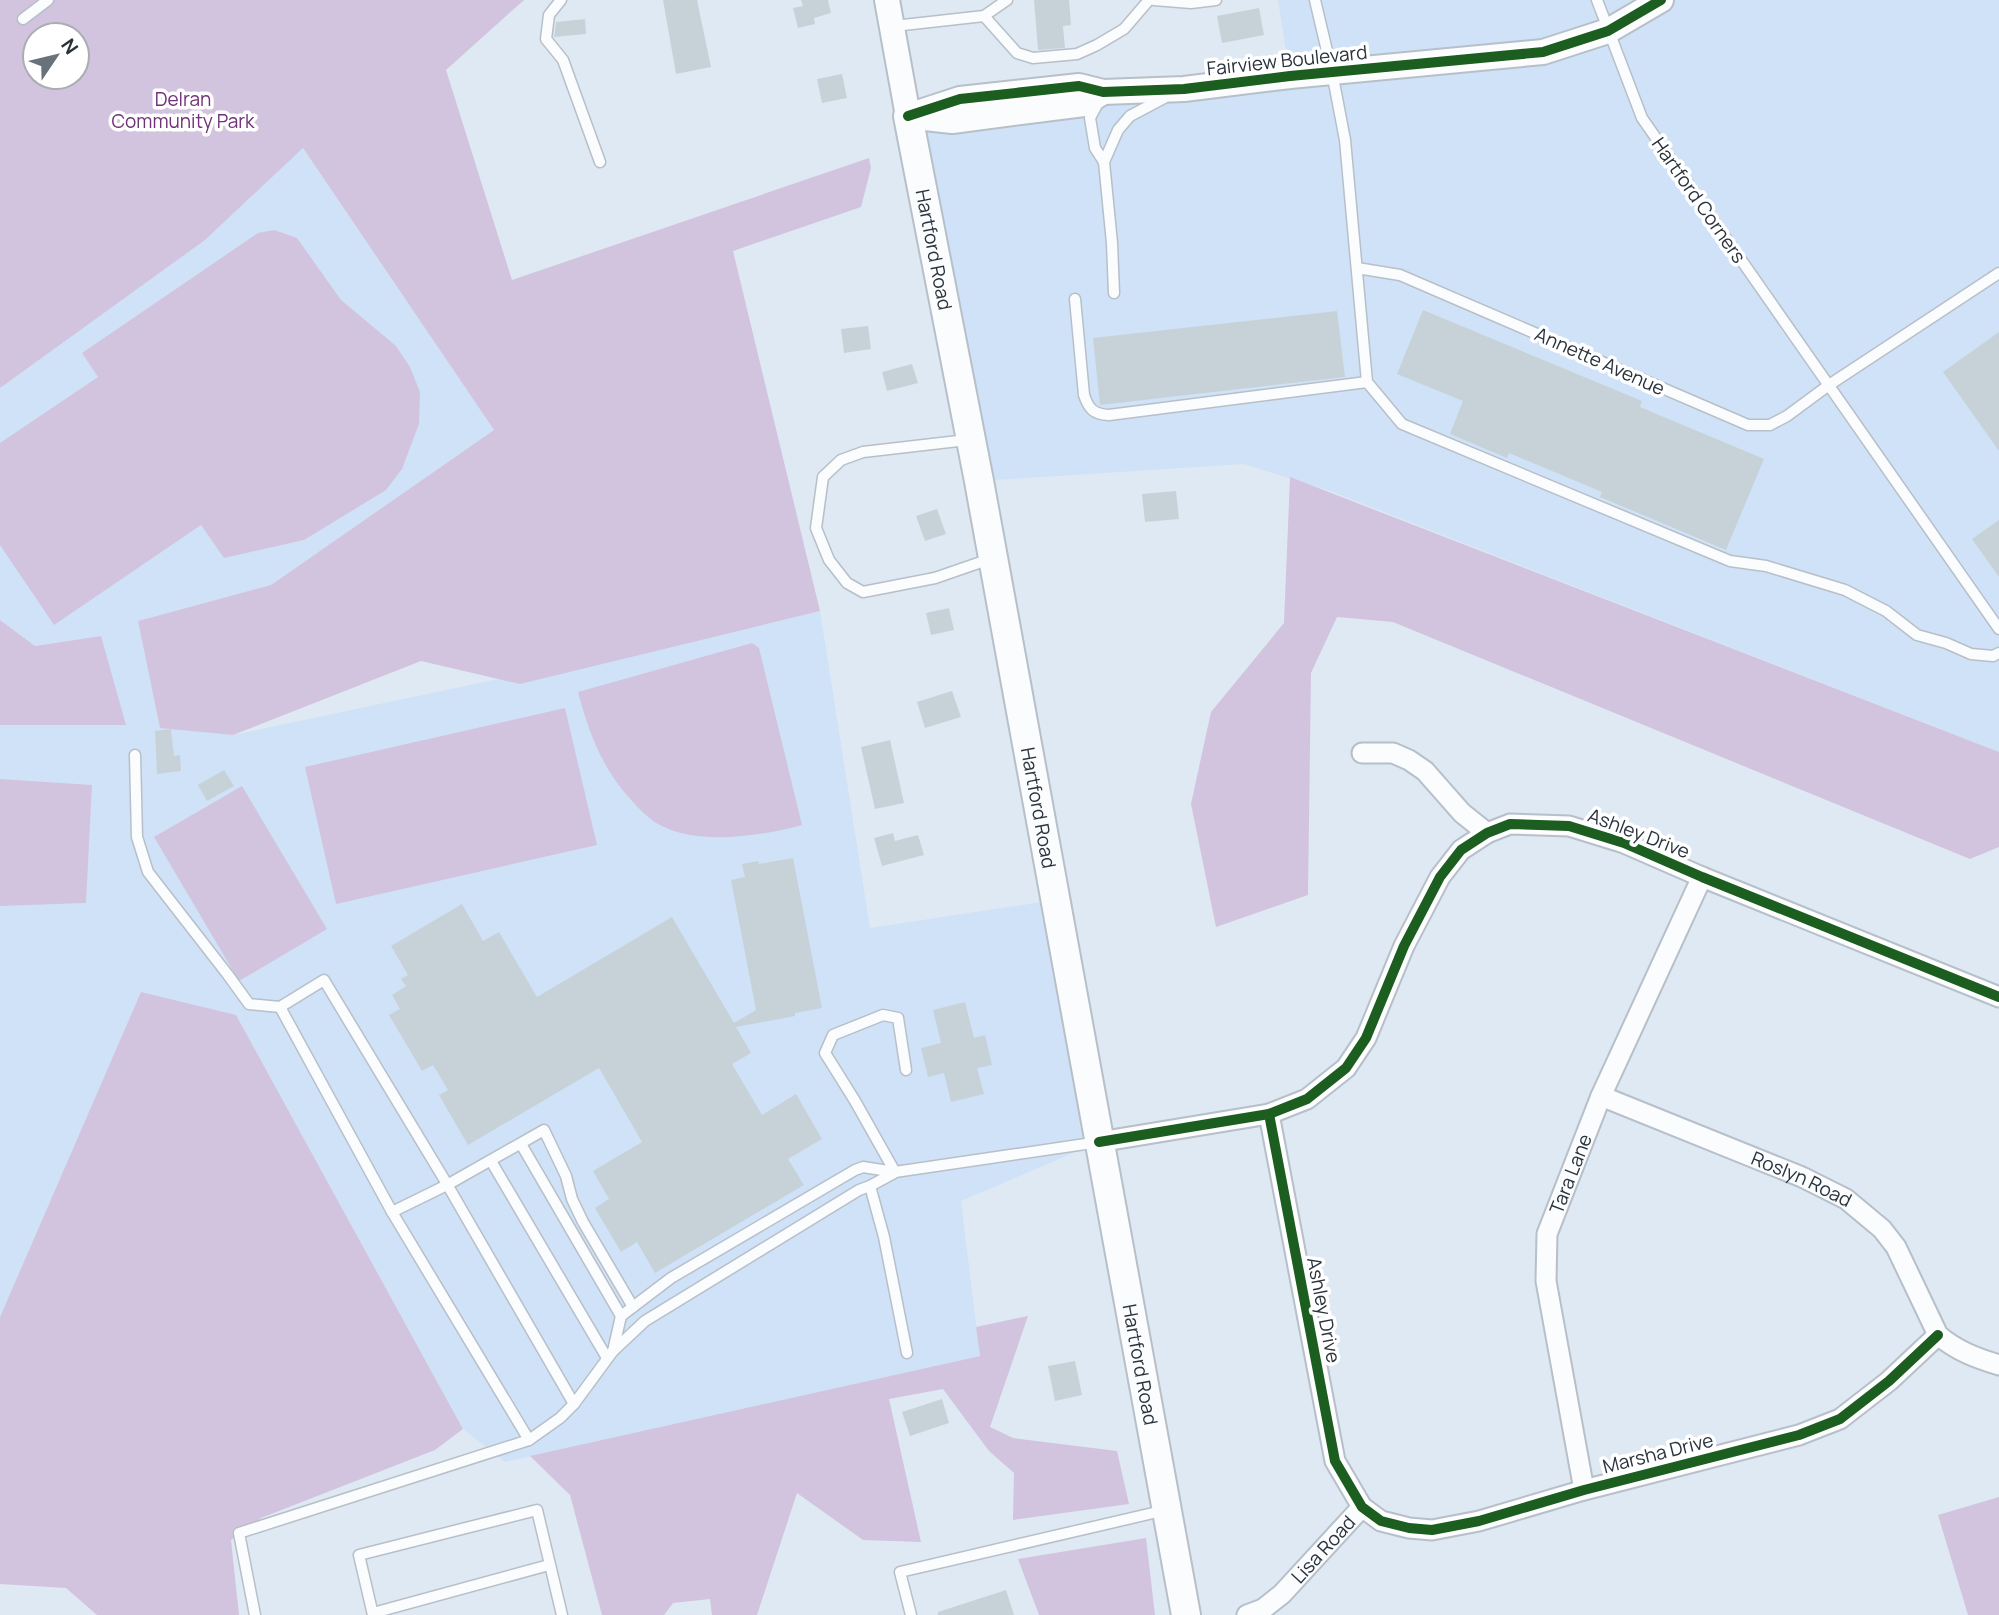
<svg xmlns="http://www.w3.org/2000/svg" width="1999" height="1615" font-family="Manrope,sans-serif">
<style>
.built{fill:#d0e2f7}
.green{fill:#d2c4de;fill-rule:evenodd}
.building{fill:#c7d2d8}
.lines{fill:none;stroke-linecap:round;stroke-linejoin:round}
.service-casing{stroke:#b7bfc8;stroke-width:13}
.minor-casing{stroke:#b7bfc8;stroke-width:23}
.tertiary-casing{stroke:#b7bfc8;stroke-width:28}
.secondary-casing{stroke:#b7bfc8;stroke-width:32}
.service{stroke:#fafcfd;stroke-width:10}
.minor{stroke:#fafcfd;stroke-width:19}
.tertiary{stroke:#fafcfd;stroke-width:24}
.secondary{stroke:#fafcfd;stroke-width:28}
.cycleway-casing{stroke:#fff;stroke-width:15}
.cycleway{stroke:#1b5e20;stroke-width:10}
.labels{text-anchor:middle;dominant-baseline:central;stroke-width:7;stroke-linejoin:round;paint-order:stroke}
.street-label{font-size:19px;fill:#2a323b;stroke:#fff}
.park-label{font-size:19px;fill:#703179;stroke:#fff}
</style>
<rect width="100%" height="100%" fill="#dfe9f3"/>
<!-- built -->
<g class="built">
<polygon points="1278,0 1999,0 1999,752 1330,491 1244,464 979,481 908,116 1290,76"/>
<polygon points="303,148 494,430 271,585 138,621 160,727 233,735 820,611 870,928 1055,900 1099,1142 961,1201 980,1356 505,1462 463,1429 236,1015 141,993 0,1317 0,725 125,725 101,636 35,646 0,620 0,382"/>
</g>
<!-- green -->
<g class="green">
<path d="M0 0H524L446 70 512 280 869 158 871 168 861 207 733 251 820 611 520 684 421 661 233 735 160 728 138 621 271 585 494 430 303 148 205 240 0 388ZM35 35H77V77H35Z"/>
<polygon points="274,230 297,238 341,300 396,346 410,367 420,392 419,424 402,469 386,490 304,540 224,558 201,525 54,625 0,545 0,443 98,377 82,353 258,233"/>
<polygon points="1290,477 1999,752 1999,847 1970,859 1393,622 1337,617 1311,673 1308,895 1216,927 1191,804 1211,712 1284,623"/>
<polygon points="0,620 35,646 101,636 126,725 0,725"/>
<path d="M752 643 759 648 802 825C762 836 698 846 660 825 650 820 640 810 632 801 602 769 589 733 578 692Z"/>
<polygon points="565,708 597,845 336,904 305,767"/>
<polygon points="0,779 92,785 86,903 0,906"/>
<polygon points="242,786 327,929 239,981 154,837"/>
<polygon points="141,992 236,1015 463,1429 435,1450 261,1518 231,1540 239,1615 97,1615 66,1588 0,1584 0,1317"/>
<polygon points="1028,1316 990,1427 1013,1438 1117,1451 1129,1504 1013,1520 1014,1473 989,1451 943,1389 889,1399 921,1542 863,1540 797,1493 757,1615 712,1615 710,1599 673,1603 664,1615 602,1615 570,1495 530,1456 980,1356 976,1327"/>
<polygon points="1999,1497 1999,1615 1968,1615 1938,1515"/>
<polygon points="1146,1538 1155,1615 1039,1615 1018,1559"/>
</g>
<!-- building -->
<g class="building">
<polygon points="663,0 697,0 711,67 676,74"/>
<polygon points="801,0 828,0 831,13 814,18 815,24 798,28 793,8 803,6"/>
<polygon points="1034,0 1069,0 1071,25 1063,26 1065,48 1038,50"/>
<polygon points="1259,8 1264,35 1222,43 1217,16"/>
<polygon points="585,19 586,34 554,37 556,22"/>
<polygon points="842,74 847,98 822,103 817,79"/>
<polygon points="1423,310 1642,401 1640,407 1764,459 1726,550 1600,497 1602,492 1509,453 1507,458 1450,434 1463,401 1397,374"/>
<polygon points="1337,311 1345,377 1100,405 1093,338"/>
<polygon points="868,326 871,349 844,353 841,329"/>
<polygon points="1999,332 1999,451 1943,372"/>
<polygon points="912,364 918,383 887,391 882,372"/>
<polygon points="1176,491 1179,519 1145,522 1142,494"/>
<polygon points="937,509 946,534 925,541 916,516"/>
<polygon points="1999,520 1999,577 1972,539"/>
<polygon points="949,608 954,630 931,635 926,613"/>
<polygon points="952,691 961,717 925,728 917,702"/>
<polygon points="171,729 174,756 180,755 181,771 157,774 155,731"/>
<polygon points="890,740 904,803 875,809 861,747"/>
<polygon points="224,770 234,786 207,801 198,785"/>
<polygon points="893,833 895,841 918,835 924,855 882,866 874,838"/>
<polygon points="793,858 822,1008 795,1013 795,1016 736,1027 751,1053 732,1064 762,1115 796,1094 822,1139 788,1159 804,1185 655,1273 637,1242 621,1252 595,1208 609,1199 593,1171 642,1142 599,1068 468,1145 439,1095 448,1090 433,1065 422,1071 389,1015 400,1009 392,995 406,986 401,979 408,975 391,946 462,904 483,941 499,932 537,997 672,917 734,1023 756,1010 731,880 745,877 742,864 758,861 759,864"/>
<polygon points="965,1002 974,1038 985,1035 992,1065 977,1068 984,1094 951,1102 944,1073 928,1077 921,1048 941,1043 933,1010"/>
<polygon points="1075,1361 1082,1395 1055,1401 1048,1366"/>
<polygon points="942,1399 949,1423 910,1436 902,1412"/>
<polygon points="1006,1590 1014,1615 938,1615 938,1612"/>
</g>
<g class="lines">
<defs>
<g id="service">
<polyline points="561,0 549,15 546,39 563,60 600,162"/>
<polyline points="1154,0 1191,3 1216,0"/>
<polyline points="1315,0 1332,72 1345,140 1367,382 1402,424 1730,561 1766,566 1845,590 1886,611 1917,635 1946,643 1971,654 1993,656 1999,653"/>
<polyline points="1597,0 1642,118 1999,629"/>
<polyline points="984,16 1017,53 1033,58 1077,54 1097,45 1124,29 1149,0"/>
<polyline points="23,19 48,0"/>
<polyline points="894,26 984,16 1007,0"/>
<polyline points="1099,101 1090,118 1095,148 1104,162"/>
<polyline points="1357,268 1400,275 1748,425 1770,425 1787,416 1829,385 1999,273"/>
<polyline points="1114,293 1112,243 1104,162 1118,130 1130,116 1164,98"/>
<path d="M1075 299 1084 395C1089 410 1094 414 1109 415L1367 382"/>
<polyline points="967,440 863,452 841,460 823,477 816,528 829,560 847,583 863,592 935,578 990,559"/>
<polyline points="135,755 137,837 148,872 228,975 249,1004 280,1007"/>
<polyline points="521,1144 621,1316"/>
<polyline points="491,1161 607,1358"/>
<polyline points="895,1172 855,1101 825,1053 833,1035 883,1015 898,1018 906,1070"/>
<polyline points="870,1186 884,1237 907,1353"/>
<polyline points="392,1212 447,1185 544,1130 566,1176 572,1199 583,1222 633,1307"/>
<polyline points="613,1351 645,1321 859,1190 870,1186 894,1173"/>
<polyline points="529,1440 392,1212 280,1007 324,980 444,1179 574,1404"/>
<polyline points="373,1613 549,1565"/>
<polyline points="255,1615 239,1533 529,1440 560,1418 574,1404 613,1351 621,1316 671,1278 855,1170 863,1167 895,1172 1099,1142"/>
<polyline points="373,1615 359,1555 537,1510 562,1615"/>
<polyline points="911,1615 900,1572 1166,1510"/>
</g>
<g id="minor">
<polyline points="1362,753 1393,753 1409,760 1425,771 1462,813 1487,833"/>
<path id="s1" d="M1601 1096 1802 1177 1846 1199 1882 1229 1896 1247 1938 1335C1957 1351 1976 1358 1999 1365"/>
<polyline points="1269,1114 1335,1461 1362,1507 1381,1521 1409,1528 1432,1530 1479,1521 1584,1490 1799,1435 1840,1419 1889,1381 1938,1335"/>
<polyline points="1099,1142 1269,1114 1307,1099 1346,1068 1366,1038 1404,946 1440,877 1461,850 1487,833 1510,824 1569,826 1624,843 1702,877 1999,997"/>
<path id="s2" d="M1584 1490 1546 1281 1547 1234 1601 1096 1702 877"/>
<path id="s3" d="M1247 1615 1263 1609 1282 1594 1362 1507"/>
</g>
<g id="tertiary">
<polyline points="887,0 908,116"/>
<polyline points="908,116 960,99 1079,86 1103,92 1184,89 1290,76 1543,52 1608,31 1661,0"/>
<polyline points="916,117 952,121 1084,104 1103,92"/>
</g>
<g id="secondary">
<path id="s4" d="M908 116 979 481 1186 1615"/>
</g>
</defs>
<!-- service casing -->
<use href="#service" class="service-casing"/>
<!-- minor casing -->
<use href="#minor" class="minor-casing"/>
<!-- tertiary casing -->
<use href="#tertiary" class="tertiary-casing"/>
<!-- secondary casing -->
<use href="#secondary" class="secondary-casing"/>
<!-- service -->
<use href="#service" class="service"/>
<!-- minor -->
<use href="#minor" class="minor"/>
<!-- tertiary -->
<use href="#tertiary" class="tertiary"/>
<!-- secondary -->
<use href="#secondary" class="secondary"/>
<defs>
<g id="cycleway">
<polyline points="908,116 960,99 1079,86 1103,92 1184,89 1290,76 1543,52 1608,31 1661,0"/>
<polyline points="1269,1114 1335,1461 1362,1507 1381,1521 1409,1528 1432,1530 1479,1521 1584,1490 1799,1435 1840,1419 1889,1381 1938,1335"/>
<polyline points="1099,1142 1269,1114 1307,1099 1346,1068 1366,1038 1404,946 1440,877 1461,850 1487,833 1510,824 1569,826 1624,843 1702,877 1999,997"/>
</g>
</defs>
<!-- cycleway casing -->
<use href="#cycleway" class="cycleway-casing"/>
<!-- cycleway -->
<use href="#cycleway" class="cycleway"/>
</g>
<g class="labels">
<!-- street labels -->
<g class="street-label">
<text transform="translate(1287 60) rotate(-6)">Fairview Boulevard</text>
<text transform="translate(1699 200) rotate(55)">Hartford Corners</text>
<text stroke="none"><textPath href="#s4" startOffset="136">Hartford Road</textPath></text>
<text transform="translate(1600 361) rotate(24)">Annette Avenue</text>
<text stroke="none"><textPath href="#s4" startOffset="704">Hartford Road</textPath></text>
<text transform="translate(1639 833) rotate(21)">Ashley Drive</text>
<text stroke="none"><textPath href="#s2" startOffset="324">Tara Lane</textPath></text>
<text stroke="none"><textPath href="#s1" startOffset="217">Roslyn Road</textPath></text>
<text transform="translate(1324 1310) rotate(79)">Ashley Drive</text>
<text stroke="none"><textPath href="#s4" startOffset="1270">Hartford Road</textPath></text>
<text transform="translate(1658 1453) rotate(-14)">Marsha Drive</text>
<text stroke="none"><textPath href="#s3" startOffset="102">Lisa Road</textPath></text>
</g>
<!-- park labels -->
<g class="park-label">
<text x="183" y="99">Delran<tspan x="183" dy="22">Community Park</tspan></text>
</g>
</g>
<!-- north arrow -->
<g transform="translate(56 56) rotate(55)"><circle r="33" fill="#ffffff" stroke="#aaadb1" stroke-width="2"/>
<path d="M0-5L12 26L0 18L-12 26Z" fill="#69727b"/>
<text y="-10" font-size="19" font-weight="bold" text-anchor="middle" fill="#2a323b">N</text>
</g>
</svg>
